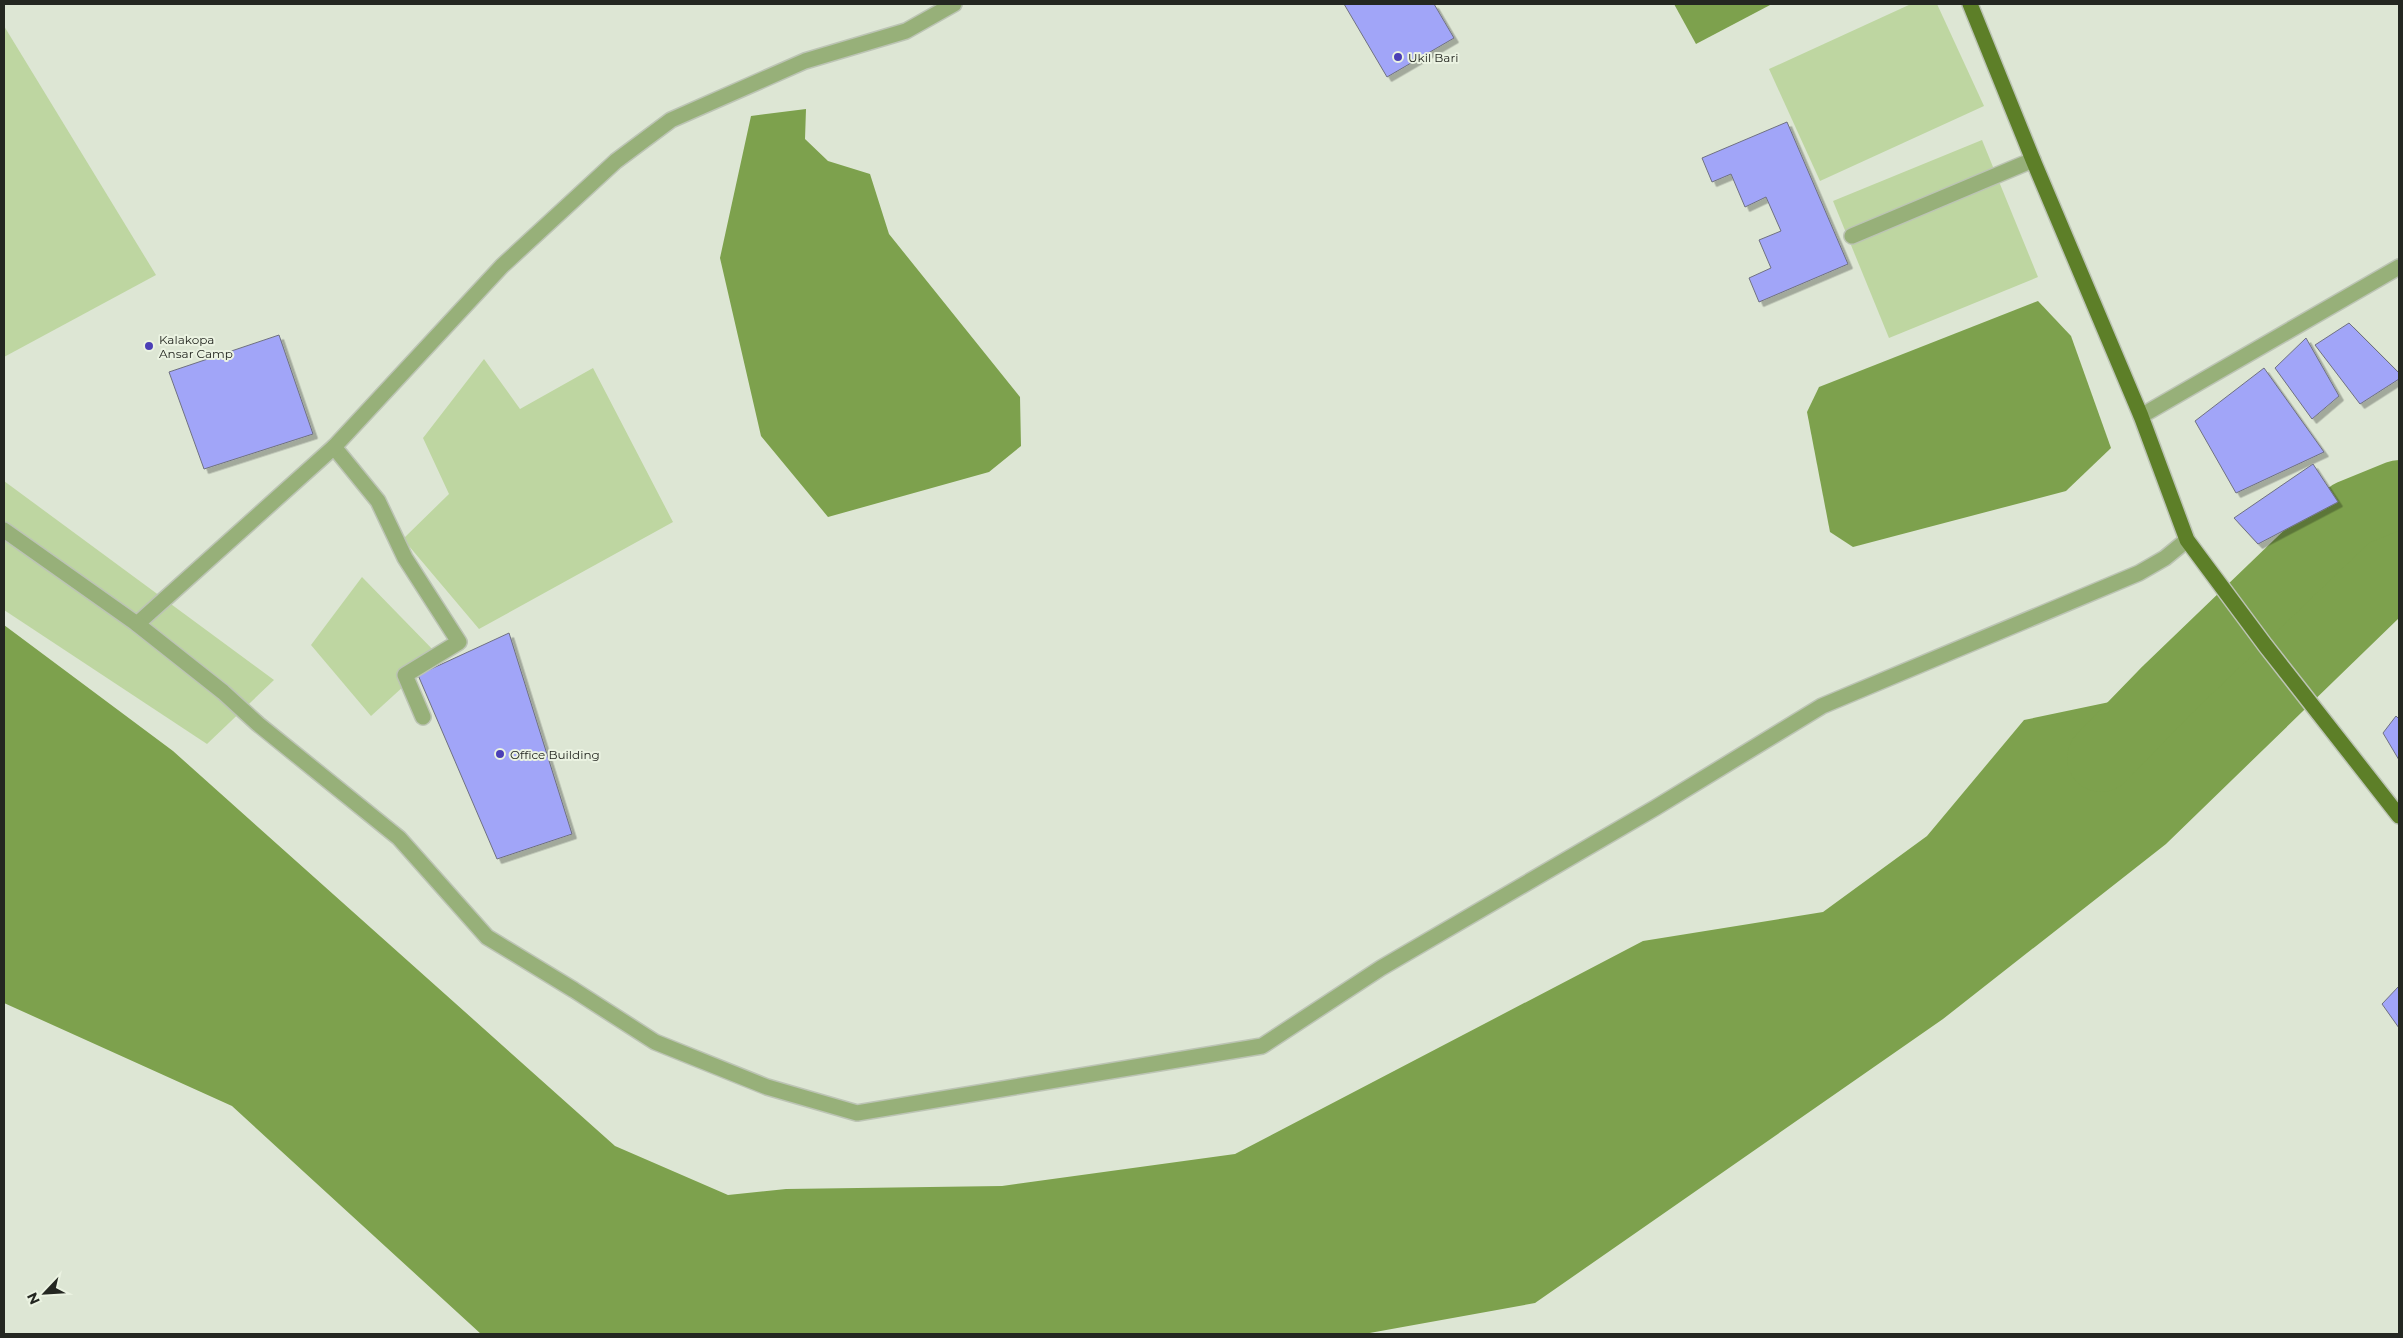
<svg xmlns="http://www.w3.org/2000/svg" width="2403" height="1338" font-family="Montserrat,sans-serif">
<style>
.green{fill:#bed6a1}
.water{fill:#7da14d}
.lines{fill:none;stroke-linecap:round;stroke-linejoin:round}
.river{stroke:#7da14d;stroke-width:68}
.building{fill:#a1a5f8;stroke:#6f7181;filter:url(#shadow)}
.minor-casing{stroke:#bcc4b4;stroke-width:18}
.major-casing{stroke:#bcc4b4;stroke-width:18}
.minor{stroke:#97b079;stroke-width:15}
.major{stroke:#5d7f28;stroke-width:15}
.poi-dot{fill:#4b3fb6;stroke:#ebf3e2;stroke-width:2}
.labels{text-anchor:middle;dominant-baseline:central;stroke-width:4;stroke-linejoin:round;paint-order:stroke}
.poi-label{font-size:12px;fill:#242721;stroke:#ebf3e2;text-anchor:start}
</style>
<defs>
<filter id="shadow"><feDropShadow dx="4.5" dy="4.5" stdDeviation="0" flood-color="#0004"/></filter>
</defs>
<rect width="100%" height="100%" fill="#dde6d4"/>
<!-- green -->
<g class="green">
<polygon points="1911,4 1937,4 1984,106 1820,181 1769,69"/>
<polygon points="4,26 156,275 4,357"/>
<polygon points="1982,140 2038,277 1889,338 1833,201"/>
<polygon points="484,359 520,409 593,368 673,522 479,629 403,539 449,494 423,438"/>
<polygon points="4,481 274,680 207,744 4,610"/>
<polygon points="362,577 438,655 371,716 311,645"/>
</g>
<!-- water -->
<g class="water">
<polygon points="1674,4 1772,4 1696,44"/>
<polygon points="806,109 805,139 828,161 870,174 889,234 1020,397 1021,446 989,472 828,517 761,436 720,258 751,116"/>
<polygon points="2038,301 2071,336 2111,448 2066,491 1853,547 1830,532 1807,412 1819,387"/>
<polygon points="2399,494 2399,618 2166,844 1943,1019 1535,1303 1364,1334 481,1334 232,1106 4,1003 4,625 173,751 615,1146 728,1195 786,1189 1002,1186 1235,1154 1643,941 1823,912 1927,836 2024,720 2167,690 2322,540 2388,498"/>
</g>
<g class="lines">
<!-- river -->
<polyline class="river" points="2101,758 2167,690 2350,514 2399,494"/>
</g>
<!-- building -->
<g class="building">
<polygon points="1344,4 1434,4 1454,38 1387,77"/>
<polygon points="1787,122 1848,264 1759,302 1749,278 1771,268 1759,240 1781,231 1766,197 1745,207 1731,174 1712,182 1702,158"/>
<polygon points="2349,323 2399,373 2399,379 2360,404 2315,345"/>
<polygon points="279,335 313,434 204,469 169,372"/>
<polygon points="2306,338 2339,396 2312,419 2275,368"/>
<polygon points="2264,368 2324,452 2236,493 2195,421"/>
<polygon points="2313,464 2338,502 2258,544 2234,518"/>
<polygon points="509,633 572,834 497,859 418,675"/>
<polygon points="2396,716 2399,719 2399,760 2383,733"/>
<polygon points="2399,986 2399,1028 2382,1004"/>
</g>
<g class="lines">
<defs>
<g id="minor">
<polyline points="1852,236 2033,160"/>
<polyline points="2141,416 2399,267"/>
<polyline points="334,447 378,501 405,558 459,642 405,675 423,717"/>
<polyline points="4,530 137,624 334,447 502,266 616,161 671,120 805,61 906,31 954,4"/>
<polyline points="137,624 223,692 258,724 399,838 487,937 574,990 655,1042 767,1087 857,1113 1262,1046 1381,968 1655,808 1822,706 2139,573 2165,558 2187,540"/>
</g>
<polyline id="major" points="1970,4 2033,160 2141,416 2187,540 2265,645 2399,816"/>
</defs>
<!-- minor casing -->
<use href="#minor" class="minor-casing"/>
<!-- major casing -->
<use href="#major" class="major-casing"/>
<!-- minor -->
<use href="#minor" class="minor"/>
<!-- major -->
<use href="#major" class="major"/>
</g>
<!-- markers -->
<g class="poi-dot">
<circle cx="1398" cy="57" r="5"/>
<circle cx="149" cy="346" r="5"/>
<circle cx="500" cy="754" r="5"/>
</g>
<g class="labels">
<!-- poi labels -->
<g class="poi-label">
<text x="1408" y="57">Ukil Bari</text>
<text x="159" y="339">Kalakopa<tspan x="159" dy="14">Ansar Camp</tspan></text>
<text x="510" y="754">Office Building</text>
</g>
</g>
<!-- border -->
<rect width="2403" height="1338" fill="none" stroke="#242721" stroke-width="10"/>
<!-- north arrow -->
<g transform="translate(45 1293) rotate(245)" stroke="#ebf3e2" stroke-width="4" paint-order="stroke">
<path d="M0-4L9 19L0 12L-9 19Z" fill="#242721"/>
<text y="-8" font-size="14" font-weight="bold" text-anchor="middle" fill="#242721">N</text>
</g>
</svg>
